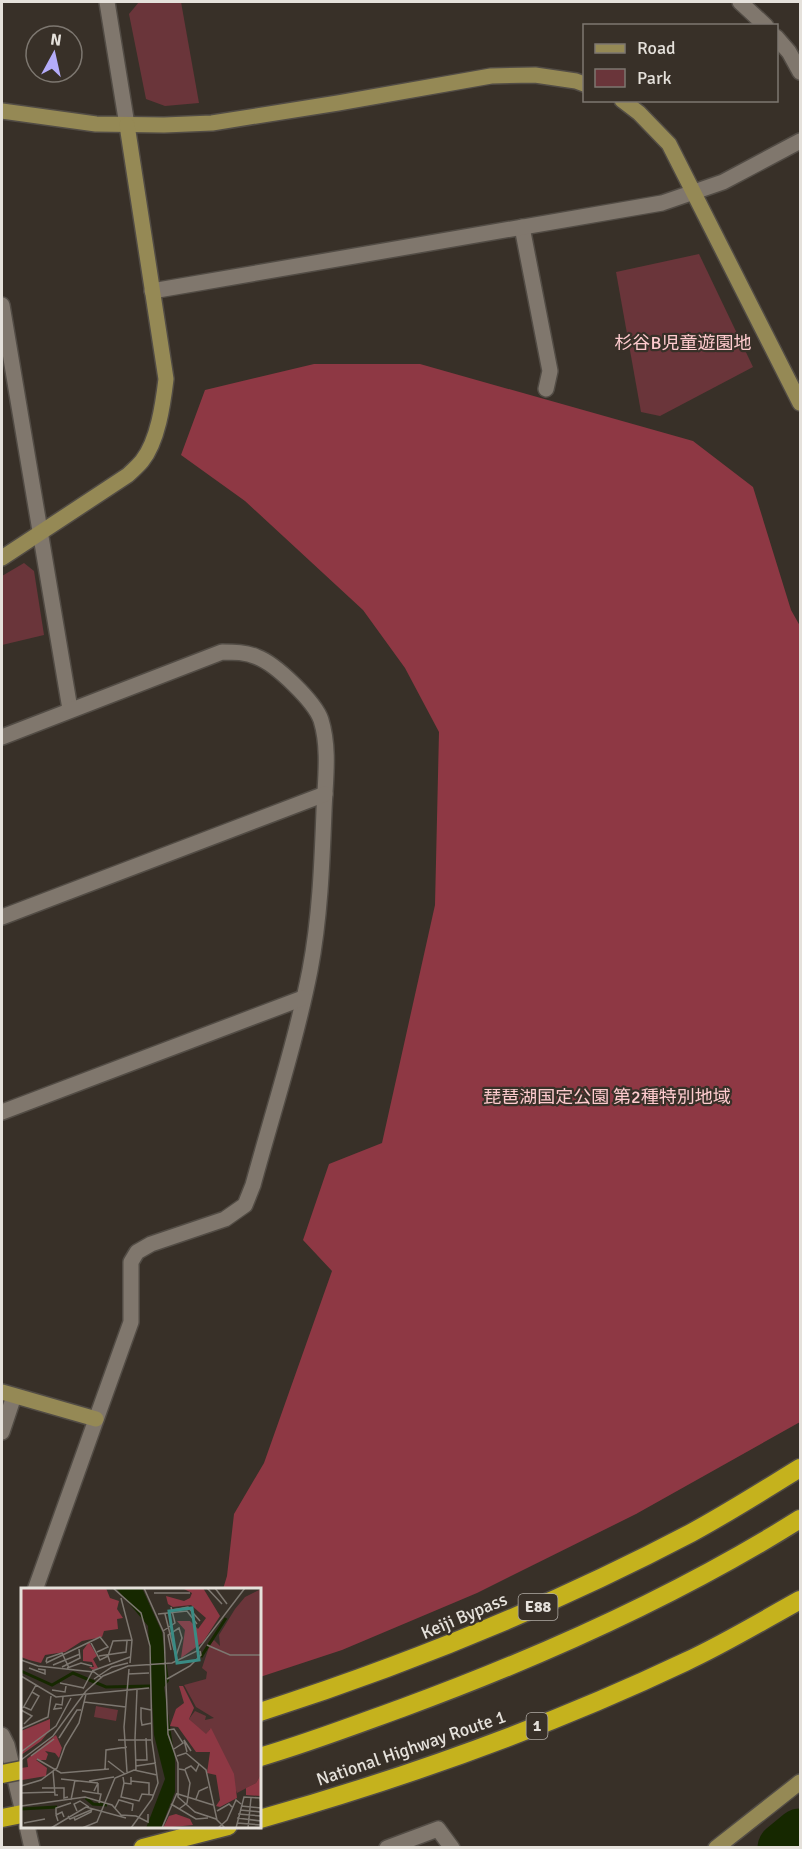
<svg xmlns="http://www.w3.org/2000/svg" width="802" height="1849" font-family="Signika,'Noto Sans JP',sans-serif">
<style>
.green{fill:#6a353a}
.forest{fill:#8e3844}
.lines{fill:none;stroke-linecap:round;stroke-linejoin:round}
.river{stroke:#162800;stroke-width:51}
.street-casing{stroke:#524c45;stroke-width:18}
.secondary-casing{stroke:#524c45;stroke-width:18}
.highway-casing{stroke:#524c45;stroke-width:21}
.street{stroke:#80776d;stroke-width:15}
.secondary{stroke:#958955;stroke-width:15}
.highway{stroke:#c5b21d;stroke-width:18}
.highway-bridge-casing{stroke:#524c45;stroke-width:21;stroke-linecap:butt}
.highway-bridge{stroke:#c5b21d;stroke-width:18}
.labels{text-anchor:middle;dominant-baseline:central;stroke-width:4.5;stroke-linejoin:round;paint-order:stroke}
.shield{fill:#383028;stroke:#b1aca5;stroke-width:1.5}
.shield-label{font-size:16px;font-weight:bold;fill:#e5e1db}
.park-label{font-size:18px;fill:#fecbce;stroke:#383028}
.street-label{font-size:18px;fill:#e5e1db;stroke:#383028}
.inset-river{fill:none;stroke:#162800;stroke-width:3}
.inset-road{fill:none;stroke:#7d7770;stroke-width:1.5}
.view{fill:#3a8b84;fill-opacity:0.15;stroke:#3a8b84;stroke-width:3}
.inset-edge{fill:none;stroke:#e5e1db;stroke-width:3}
</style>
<rect width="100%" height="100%" fill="#383028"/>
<!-- green -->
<g class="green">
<polygon points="139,2 181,2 199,103 165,106 146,99 129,14"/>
<polygon points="699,254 753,367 660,416 641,412 616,272"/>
<polygon points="24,563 34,571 44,635 2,645 2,576"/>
</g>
<!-- forest -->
<polygon class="forest" points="314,364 420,364 693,441 753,487 791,610 800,626 800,1422 636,1514 477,1593 342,1650 260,1677 260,1590 223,1589 227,1576 234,1514 264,1463 332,1271 303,1240 329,1164 382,1143 435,905 439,732 405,668 363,610 245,501 181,455 205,390"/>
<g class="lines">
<!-- river -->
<polyline class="river" points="783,1848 800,1834"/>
<defs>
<g id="street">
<polyline points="107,2 127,125"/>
<polyline points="740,2 766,26"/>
<polyline points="776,37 789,52 800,72"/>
<polyline points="522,227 550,371 546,389"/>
<polyline points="152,291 662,203 723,182 800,141"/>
<polyline points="2,305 70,709"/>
<path d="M2 737 222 652C234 652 246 652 257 657 276 664 315 702 321 720 330 749 325 782 324 811 322 863 320 918 310 970 296 1041 272 1115 253 1185L245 1205 225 1219 151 1244 137 1252 131 1262V1322L35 1590"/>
<polyline points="2,917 325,794"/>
<polyline points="2,1112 303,998"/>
<polyline points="2,1432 14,1396"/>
<polyline points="2,1735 7,1745 22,1808"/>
<polyline points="27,1826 32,1848"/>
<polyline points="387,1848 438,1829 452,1848"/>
</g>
<g id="secondary">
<polyline points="622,100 639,113 669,144 800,403"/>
<polyline points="2,111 96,124 164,125 212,123 338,103 491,76 535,75 576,81 584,84"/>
<path d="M2 558 128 475C133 470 138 466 142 461 158 441 163 404 166 379L127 125"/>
<polyline points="2,1392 96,1419"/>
<polyline points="716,1848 800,1782"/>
</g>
<g id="highway">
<path d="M260 1712C409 1664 552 1606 691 1533 728 1513 764 1490 800 1468"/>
<path d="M260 1757C308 1743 355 1725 402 1708 538 1658 677 1596 800 1519"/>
<polyline points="2,1818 22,1814"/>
<path d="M260 1819C405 1778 548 1727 685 1662 724 1644 762 1621 800 1600"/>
<polyline points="143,1848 228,1826"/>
</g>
</defs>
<!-- street casing -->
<use href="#street" class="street-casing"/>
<!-- secondary casing -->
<use href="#secondary" class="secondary-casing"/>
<!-- highway casing -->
<use href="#highway" class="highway-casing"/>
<!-- street -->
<use href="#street" class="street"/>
<!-- secondary -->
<use href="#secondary" class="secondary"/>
<!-- highway -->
<use href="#highway" class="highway"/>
<defs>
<polyline id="highway-bridge" points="2,1774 22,1770"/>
</defs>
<!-- highway-bridge casing -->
<use href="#highway-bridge" class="highway-bridge-casing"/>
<!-- highway-bridge -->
<use href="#highway-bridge" class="highway-bridge"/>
</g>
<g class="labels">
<!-- shield labels -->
<g class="shield">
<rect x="518.5" y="1594" width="39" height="26" rx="4.5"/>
<rect x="526.5" y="1713" width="21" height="26" rx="4.5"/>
</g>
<g class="shield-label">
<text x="538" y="1607">E88</text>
<text x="537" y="1726">1</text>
</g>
<!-- park labels -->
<g class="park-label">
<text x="683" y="343">杉谷B児童遊園地</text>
<text x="607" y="1097">琵琶湖国定公園 第2種特別地域</text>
</g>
<!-- street labels -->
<g class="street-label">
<text transform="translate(464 1616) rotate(-23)">Keiji Bypass</text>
<text transform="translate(411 1748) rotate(-19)">National Highway Route 1</text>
</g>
</g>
<!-- overview -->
<g transform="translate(21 1588)">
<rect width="240" height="240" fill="#383028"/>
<path d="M240 1V186L235 195 216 205 189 141 185 147 168 131 174 123 185 128 184 132 193 130 175 119 163 97 185 91 186 84 181 80 189 56 193 52 199 58 198 47 214 21 224 9ZM75 118 97 122 95 133 73 129Z" fill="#6a353a"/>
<path d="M0 0H85L89 10 98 13 96 21 102 30 96 31 97 41 83 43 81 49 61 53 44 64 24 67 20 75 8 72 0 69ZM161 0H182L199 28 182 54 160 70 164 42 156 33H169L177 41 185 30 170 17 152 19 147 16 145 8 163 13 169 10 171 5ZM68 54 76 68 72 71 77 80 72 82 68 79H73L71 74 62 73V62ZM158 98H162L173 120 168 131 185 146 190 140 213 186 216 210 199 219 195 218 199 212 195 187 186 185 189 164H175L157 139 149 138 155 121 163 115ZM29 131V142L20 153 0 167V143ZM35 147 41 160 38 170 34 165 24 163 27 166 25 172H15L26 180 25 188 1 192 0 196V180L7 179 6 171ZM240 186V208L225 207V200L235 195ZM155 226 169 231 172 237 142 240 148 228Z" fill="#8e3844"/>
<path d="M95 0H121L141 44 148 93 143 99 154 171V204L140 240H125L144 191 133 147 127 38Z" fill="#162800"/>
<path class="inset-river" d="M180 69 205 30M0 83 31 97 52 85 85 99 130 98M65 210 72 216 86 217M0 221 36 219"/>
<path class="inset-road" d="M92 0 120 25 129 58 131 153 137 195 131 211 110 240M123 0 143 45 147 146 157 175V209L174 224 195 231 204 240M186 0 201 16M194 0 206 16M133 5H169M100 10 111 52 109 75M151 22 167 19 179 33M137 26 166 23 176 36M144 26 153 62M142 43 154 35 150 19M69 53 79 72 87 68M186 57 209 67H240M150 62 147 47 158 40 161 50 155 68M78 68 105 64 106 53M0 72 17 78 73 84 81 90M25 74 26 70 41 65 48 80M89 74 87 68 92 53 111 52M25 75 79 49 87 59 76 64M32 77 59 66M41 79 59 70 58 61M8 80 24 86V82L17 81M46 80 60 75 71 78M71 83 109 69M107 86 128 85M0 88 35 109 128 100M73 91 91 79 107 75M146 91 169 78 180 67 179 63M39 95 63 100M62 101 71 84M31 102 44 104 45 98M63 114 105 119M3 119 10 122 18 108 11 104M2 120 15 97M41 120 33 121 35 116 41 117 42 109M0 122 11 128 3 136M130 122 120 120V131L121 137 131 135M0 141 27 129 30 108M147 142 153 141 162 155 153 161M38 150 56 122H60M114 151 116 102M114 151 115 182M97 152H130M0 164 35 138 50 110M166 164 163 152 170 163M10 168 33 151M156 168 165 165 185 182 196 232M16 171 40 185 88 181M0 172 32 148 65 103 82 88 107 78 151 75 176 63 224 0M115 172H126L125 150M87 173 104 186M115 178 135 175M84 181 85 162 106 159M158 181 164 182 169 195 166 215 158 221M164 181 170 178 175 183 178 176M32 183 34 207H37M106 184 103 139 108 81M102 189 103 195 110 196V189M40 191 77 195M68 193 93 189M110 193 128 195V206M103 195 100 209 118 213 121 206 132 207M0 198 20 192 36 180 44 158 58 135 65 106M21 200H43V210L47 209M61 203 80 206 78 215M73 203 77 195V205M0 205 34 204M157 206 192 217M175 211 178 203 187 199M50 212 54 192M150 216 175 231 187 230M0 218 64 209 91 217 100 227 115 228 127 234V226M220 218 240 220M94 220 98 212 112 216 111 223M219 222 240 224M56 223 53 216 59 213 68 219M196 223 208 216 211 219M35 226V220L50 215M217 226 240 228M47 228 49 231 70 222M53 229 54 232 70 224 71 220M216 230 240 233M37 233 35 227 41 224 43 229M3 235 24 231M216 235 240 237M30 240 65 219 105 230M61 240 76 234 94 190 113 182 136 187M141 240 156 205M197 240 206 232 215 212 220 216M215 240 223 209 239 210 240 216M227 240 230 210"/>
<path class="view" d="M171 20 178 72 156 75 148 23Z"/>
<rect width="240" height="240" class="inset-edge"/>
</g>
<!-- border -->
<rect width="802" height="1849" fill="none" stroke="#e5e1db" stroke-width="6"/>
<!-- legend -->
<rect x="583" y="24" width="195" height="78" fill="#383028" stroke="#7d7770" stroke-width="1.5"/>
<rect x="595" y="44" width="30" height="9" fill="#958955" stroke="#7d7770" stroke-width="1.5"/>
<text x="637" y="54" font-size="18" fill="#e5e1db">Road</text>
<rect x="595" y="69" width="30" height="18" fill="#6a353a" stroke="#7d7770" stroke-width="1.5"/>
<text x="637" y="84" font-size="18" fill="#e5e1db">Park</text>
<!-- north arrow -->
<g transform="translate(54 54) rotate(8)"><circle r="28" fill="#383028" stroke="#7d7770" stroke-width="1.5"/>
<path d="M0-4.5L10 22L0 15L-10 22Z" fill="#b4acf9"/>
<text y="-9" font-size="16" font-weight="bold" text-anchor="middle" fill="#e5e1db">N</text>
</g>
</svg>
